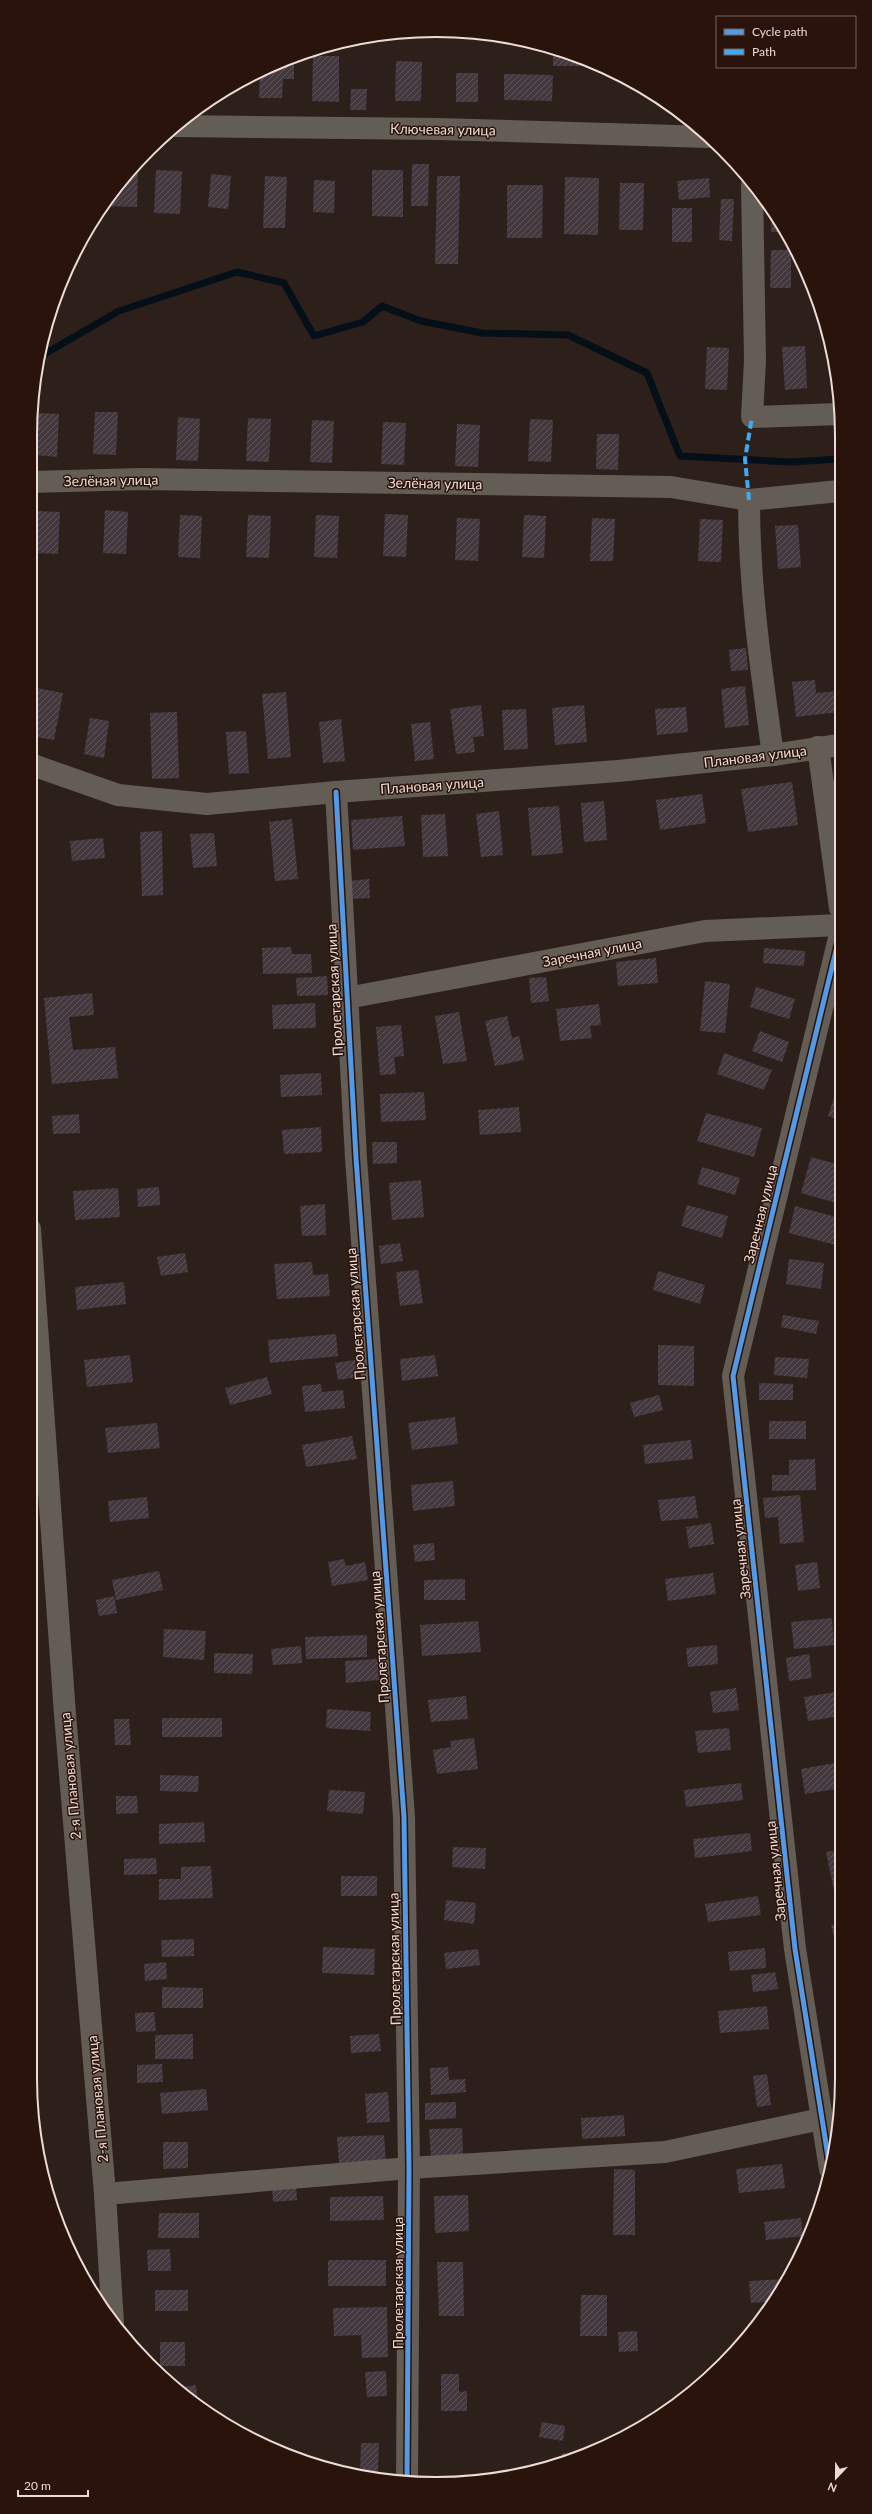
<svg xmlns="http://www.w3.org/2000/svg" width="872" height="2514" font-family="Lato,sans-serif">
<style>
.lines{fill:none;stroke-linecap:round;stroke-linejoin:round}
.stream{stroke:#040f17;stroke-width:7}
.building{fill:url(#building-hatch)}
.street{stroke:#635d55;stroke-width:22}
.quiet{stroke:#3fa9f5;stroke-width:4;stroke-dasharray:8 4;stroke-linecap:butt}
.cycleway-casing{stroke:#2a130a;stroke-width:8}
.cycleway{stroke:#5399e6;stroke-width:5}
.labels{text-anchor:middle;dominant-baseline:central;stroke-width:3;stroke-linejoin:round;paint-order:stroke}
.street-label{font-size:14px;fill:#eddbd5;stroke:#2a130a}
.rim{fill:none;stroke:#eddbd5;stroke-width:2}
</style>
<defs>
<pattern id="building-hatch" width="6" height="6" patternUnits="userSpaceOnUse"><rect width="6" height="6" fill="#44383f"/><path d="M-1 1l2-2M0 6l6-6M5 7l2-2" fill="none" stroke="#5f545a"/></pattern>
</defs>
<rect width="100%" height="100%" fill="#2d201b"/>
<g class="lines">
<!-- stream -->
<polyline class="stream" points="41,356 119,311 237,272 284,283 314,336 363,322 382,306 421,321 482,333 568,335 647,373 680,456 792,462 839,459"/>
</g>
<!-- building -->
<g class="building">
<polygon points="553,49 595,66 553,66"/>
<polygon points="313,56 339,56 339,102 312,101"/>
<polygon points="294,57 294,79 283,79 282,98 259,98 260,72"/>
<polygon points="396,61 422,62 421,101 395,101"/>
<rect x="456" y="73" width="22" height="29"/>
<polygon points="504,74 553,75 552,101 504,100"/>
<polygon points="351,89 367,89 366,110 350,110"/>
<polygon points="412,164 429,164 428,206 411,206"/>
<polygon points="133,168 138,169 137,207 103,206 114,189"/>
<polygon points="156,170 182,171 180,214 154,213"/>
<polygon points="372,170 403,170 403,217 372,216"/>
<polygon points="211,174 231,176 228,209 208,207"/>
<polygon points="265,176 287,177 285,228 263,228"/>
<polygon points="437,176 460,176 458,264 435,264"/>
<polygon points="565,177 599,178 598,235 564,234"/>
<polygon points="709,178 710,197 679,200 677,181"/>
<polygon points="314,180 335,181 334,213 313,212"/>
<polygon points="620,183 644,183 643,230 619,230"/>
<polygon points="507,185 543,185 542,238 507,238"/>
<polygon points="721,199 734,199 732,241 719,240"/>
<rect x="672" y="208" width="20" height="34"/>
<polygon points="772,214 784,232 771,232"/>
<polygon points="771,250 791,250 791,288 770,288"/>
<polygon points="805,346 807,388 785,390 782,347"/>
<polygon points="707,347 729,348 727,390 705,389"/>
<polygon points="95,412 118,412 116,455 93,454"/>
<polygon points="37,413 59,414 57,457 35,455"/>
<polygon points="178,417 200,419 198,461 176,460"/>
<polygon points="248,418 271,419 269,462 246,461"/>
<polygon points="530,419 553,420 551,462 528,461"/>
<polygon points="312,420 334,421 332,463 310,462"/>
<polygon points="383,422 406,423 404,465 381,464"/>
<polygon points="457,424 480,425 478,467 455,466"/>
<polygon points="597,434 619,434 618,470 596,469"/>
<polygon points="105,510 128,512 126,554 103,553"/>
<polygon points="37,511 60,512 58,554 35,553"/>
<polygon points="385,514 408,515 406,557 383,556"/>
<polygon points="180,515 202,516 200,558 178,557"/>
<polygon points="248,515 271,516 269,558 246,557"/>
<polygon points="316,515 339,516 337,558 314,557"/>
<polygon points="524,515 546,516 544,558 522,557"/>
<polygon points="457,518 480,519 478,561 455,560"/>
<polygon points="592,518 615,519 613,561 590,561"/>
<polygon points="700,519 723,520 721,562 698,561"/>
<polygon points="798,525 801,567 778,569 775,526"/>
<polygon points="746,648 748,670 731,671 729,650"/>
<polygon points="815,680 816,693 839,691 839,712 796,717 792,682"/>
<polygon points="745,686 749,725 725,728 721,689"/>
<polygon points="32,687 63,693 54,740 30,736"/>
<polygon points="286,692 291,757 268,759 262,694"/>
<polygon points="481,705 484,736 473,737 475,752 456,754 450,709"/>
<polygon points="584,705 587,742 555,745 552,708"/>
<polygon points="686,707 688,732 657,735 655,709"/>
<polygon points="526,709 528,749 504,750 502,710"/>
<polygon points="177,712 179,778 152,779 150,713"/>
<polygon points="90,718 109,721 104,758 84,754"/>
<polygon points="341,719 345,761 323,763 319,722"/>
<polygon points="430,722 434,759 415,761 411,724"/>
<polygon points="246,731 249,773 229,774 226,732"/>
<polygon points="792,782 798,825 748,832 741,789"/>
<polygon points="702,794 706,823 660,830 656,800"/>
<polygon points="604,801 607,840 584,842 581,803"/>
<polygon points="559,806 563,853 532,856 528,808"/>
<polygon points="499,811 503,855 481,857 476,814"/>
<polygon points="445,814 448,856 423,857 421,815"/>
<polygon points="402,816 405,846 353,850 351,820"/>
<polygon points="292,819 298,879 275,881 269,822"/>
<polygon points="162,831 163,895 142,896 140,832"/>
<polygon points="214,833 217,866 193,868 190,834"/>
<polygon points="103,838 105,858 72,861 70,841"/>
<polygon points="369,879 370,898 350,899 349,881"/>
<polygon points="291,947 292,954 311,954 312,973 263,974 262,948"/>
<polygon points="764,948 805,951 804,966 763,963"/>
<polygon points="656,958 658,983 618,986 616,962"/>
<polygon points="327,976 328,995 297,996 296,978"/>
<polygon points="546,977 549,1001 531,1003 529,978"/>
<polygon points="705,981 730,984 725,1033 700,1031"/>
<polygon points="756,987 795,999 789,1019 750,1007"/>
<polygon points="92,993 94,1015 69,1017 73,1050 115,1047 118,1078 52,1084 44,998"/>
<polygon points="315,1003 316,1028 273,1029 272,1005"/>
<polygon points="599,1004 601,1025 590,1026 592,1038 560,1041 556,1009"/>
<polygon points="459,1012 467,1061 443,1064 435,1016"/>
<polygon points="507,1016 512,1038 519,1036 524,1060 495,1066 485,1021"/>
<polygon points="401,1025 404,1056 394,1057 396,1074 380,1075 376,1027"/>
<polygon points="760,1031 789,1042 782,1062 752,1051"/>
<polygon points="724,1053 772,1070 764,1090 717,1074"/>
<polygon points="321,1073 322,1095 281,1097 280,1075"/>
<polygon points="424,1092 426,1120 381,1122 380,1094"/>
<polygon points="834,1097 840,1099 840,1120 828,1116"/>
<polygon points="519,1107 521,1132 480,1135 478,1110"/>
<polygon points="706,1113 762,1128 754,1157 697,1141"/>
<polygon points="79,1114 80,1133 53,1134 52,1116"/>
<polygon points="321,1127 322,1152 284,1154 282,1130"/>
<polygon points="372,1142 397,1142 397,1163 373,1164"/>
<polygon points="811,1157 840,1165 840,1204 801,1193"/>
<polygon points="702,1167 740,1178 735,1195 697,1184"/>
<polygon points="421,1180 424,1217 392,1220 389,1183"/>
<polygon points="159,1187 160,1205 138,1207 137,1189"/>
<polygon points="118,1188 120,1217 75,1220 73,1191"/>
<polygon points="325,1204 326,1235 302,1236 300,1206"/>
<polygon points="687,1205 728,1216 722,1238 681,1226"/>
<polygon points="795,1206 840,1218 840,1246 789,1233"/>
<polygon points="400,1243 403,1261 381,1264 379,1246"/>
<polygon points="185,1253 188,1272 161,1276 157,1257"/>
<polygon points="789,1259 824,1263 821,1289 786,1284"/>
<polygon points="312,1262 313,1275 328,1274 330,1296 277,1299 274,1264"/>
<polygon points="418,1270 423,1303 400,1306 396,1272"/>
<polygon points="658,1271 705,1285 700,1304 653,1290"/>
<polygon points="124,1282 126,1304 77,1310 75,1287"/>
<polygon points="783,1315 819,1321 816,1334 781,1327"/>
<polygon points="336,1334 338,1356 270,1363 268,1340"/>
<polygon points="658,1345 694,1346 694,1386 658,1385"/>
<polygon points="130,1355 133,1382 87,1387 84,1360"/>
<polygon points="435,1355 438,1376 402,1381 400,1359"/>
<polygon points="775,1357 809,1359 807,1378 774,1375"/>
<polygon points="355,1360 357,1377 338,1380 335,1363"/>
<polygon points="267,1377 272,1394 230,1405 225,1388"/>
<polygon points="759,1383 793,1384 793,1400 759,1400"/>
<polygon points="321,1384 322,1392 343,1390 345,1408 305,1412 302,1386"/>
<polygon points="659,1395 663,1410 634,1417 630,1403"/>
<polygon points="455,1417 458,1444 412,1450 408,1423"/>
<rect x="769" y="1421" width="37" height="18"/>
<polygon points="157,1423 160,1448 108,1453 105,1428"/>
<polygon points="352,1436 357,1459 306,1467 302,1445"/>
<polygon points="691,1440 693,1459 645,1464 643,1445"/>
<polygon points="815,1459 816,1490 772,1491 772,1475 789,1475 789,1460"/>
<polygon points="453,1481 455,1506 413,1511 411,1485"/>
<polygon points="800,1495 804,1542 780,1544 778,1517 765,1518 763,1498"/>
<polygon points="695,1496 698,1518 661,1521 658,1500"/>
<polygon points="147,1497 149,1518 110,1522 108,1501"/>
<polygon points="711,1523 714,1544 689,1548 686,1527"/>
<polygon points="434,1543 435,1560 415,1562 413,1545"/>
<polygon points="344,1559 346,1566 365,1562 368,1580 332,1586 328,1562"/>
<polygon points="817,1562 820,1588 798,1591 795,1565"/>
<polygon points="159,1571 163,1590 116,1600 112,1580"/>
<polygon points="713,1573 716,1594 668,1601 665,1579"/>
<polygon points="465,1579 465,1600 424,1600 424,1580"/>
<polygon points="114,1596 117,1613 99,1616 96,1600"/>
<polygon points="832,1618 834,1645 794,1649 791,1622"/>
<polygon points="478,1621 481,1652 422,1656 420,1625"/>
<polygon points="164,1629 206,1631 204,1660 163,1657"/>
<polygon points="367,1635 367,1657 306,1659 305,1637"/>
<polygon points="717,1645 718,1664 688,1667 686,1648"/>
<polygon points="301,1646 302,1663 273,1665 271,1649"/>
<polygon points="214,1653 253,1654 252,1674 214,1673"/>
<polygon points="809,1654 812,1678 789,1681 786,1658"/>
<polygon points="378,1659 379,1680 346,1683 345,1661"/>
<polygon points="841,1686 841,1716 808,1721 804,1697 836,1692 836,1687"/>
<polygon points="736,1688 739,1710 713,1713 710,1692"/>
<polygon points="466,1696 468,1719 431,1722 428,1700"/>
<polygon points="30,1708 35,1708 36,1723 30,1723"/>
<polygon points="327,1709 371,1712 370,1731 326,1728"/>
<rect x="162" y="1718" width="60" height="19"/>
<polygon points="114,1719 129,1719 131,1745 115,1745"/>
<polygon points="729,1728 731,1750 698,1753 695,1731"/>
<polygon points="474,1738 478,1769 437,1774 433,1750 451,1747 450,1741"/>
<polygon points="841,1762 841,1788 805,1794 801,1769"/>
<polygon points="160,1775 199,1776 198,1792 160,1791"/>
<polygon points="741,1783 743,1800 686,1807 684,1790"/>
<polygon points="329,1790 365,1792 363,1814 327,1811"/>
<polygon points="116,1796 137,1796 138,1813 116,1814"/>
<polygon points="204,1822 205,1842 159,1844 159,1824"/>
<polygon points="750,1833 752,1851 695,1858 693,1839"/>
<polygon points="453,1847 486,1848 485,1869 452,1867"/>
<polygon points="842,1849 842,1889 834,1891 826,1852"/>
<polygon points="156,1858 157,1874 124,1875 124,1859"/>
<polygon points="211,1866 213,1898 159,1900 159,1879 181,1879 181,1867"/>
<rect x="341" y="1876" width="36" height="20"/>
<polygon points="758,1896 761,1915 708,1922 705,1904"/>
<polygon points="446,1900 476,1903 474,1924 444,1920"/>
<polygon points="842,1923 842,1959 839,1959 831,1925"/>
<polygon points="194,1939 194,1956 162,1957 161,1940"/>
<polygon points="323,1947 375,1949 374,1975 322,1973"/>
<polygon points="765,1948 766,1968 730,1971 728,1952"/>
<polygon points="478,1949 480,1965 446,1969 444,1953"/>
<polygon points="166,1962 167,1979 145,1981 144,1964"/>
<polygon points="775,1972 778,1989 753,1992 751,1975"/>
<polygon points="162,1987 203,1988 203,2008 162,2008"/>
<polygon points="767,2006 769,2029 720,2033 718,2011"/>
<polygon points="154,2012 156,2031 136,2032 135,2013"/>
<polygon points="193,2034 193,2059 155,2059 155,2035"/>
<polygon points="379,2034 381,2051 351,2053 350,2036"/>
<polygon points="162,2064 163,2082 137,2083 137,2065"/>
<polygon points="448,2067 449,2080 465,2079 466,2092 431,2095 430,2068"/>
<polygon points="767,2074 771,2105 757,2107 753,2076"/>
<polygon points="206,2089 208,2110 162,2114 160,2093"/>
<polygon points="388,2092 390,2122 367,2123 365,2094"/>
<polygon points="456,2102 456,2118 425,2120 425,2103"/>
<polygon points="624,2115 625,2136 582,2139 581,2118"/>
<polygon points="462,2128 463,2155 431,2157 429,2129"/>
<polygon points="384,2135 386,2161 339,2163 337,2137"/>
<polygon points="163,2142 188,2142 188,2168 163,2169"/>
<polygon points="782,2164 785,2188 739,2193 736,2169"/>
<polygon points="614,2169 635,2170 635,2235 613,2235"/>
<polygon points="296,2186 297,2200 273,2202 272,2188"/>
<polygon points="468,2195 469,2231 435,2233 434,2196"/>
<polygon points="383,2196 384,2220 330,2221 330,2197"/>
<polygon points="159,2213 199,2213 199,2238 158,2238"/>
<polygon points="801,2218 803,2236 766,2240 764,2222"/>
<polygon points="170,2249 171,2271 148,2271 147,2250"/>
<rect x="328" y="2260" width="58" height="26"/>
<polygon points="437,2262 463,2262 464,2316 439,2316"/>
<polygon points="787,2279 775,2301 751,2303 749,2281"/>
<rect x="155" y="2290" width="33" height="21"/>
<polygon points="581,2295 607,2295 607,2336 580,2336"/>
<polygon points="387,2307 388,2357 362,2358 361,2335 334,2336 333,2308"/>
<polygon points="637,2331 638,2351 619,2352 618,2332"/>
<rect x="160" y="2342" width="25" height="24"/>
<polygon points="386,2371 387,2396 367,2397 365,2372"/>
<polygon points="441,2374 459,2374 459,2392 467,2391 467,2411 441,2411"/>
<polygon points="196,2385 198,2406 176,2388"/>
<polygon points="542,2422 565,2426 563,2441 539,2437"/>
<polygon points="361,2443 379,2443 378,2473 360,2473"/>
<polygon points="562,2453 580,2455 561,2463"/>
<polygon points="519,2468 545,2468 545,2469 519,2474"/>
</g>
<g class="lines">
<!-- street -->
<g class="street">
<polyline points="176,126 439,129 709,137"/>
<polyline points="752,185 755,361 752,417 839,414"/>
<polyline points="30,482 142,479 671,487 749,500 839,491"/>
<path d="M749 500C749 586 761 670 773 755"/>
<polyline points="818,747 840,908"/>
<polyline points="30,764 118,795 207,804 336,792 618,771 773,755 839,745"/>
<polyline points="336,792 356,1158 404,1817 409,2168 407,2481"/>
<polyline points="347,998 705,931 840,925"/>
<polyline points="30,1229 65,1714 105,2194 113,2323"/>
<polyline points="830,2169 795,1949 733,1376 840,934"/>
<polyline points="105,2194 409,2168 665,2152 821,2119"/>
</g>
<!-- quiet -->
<polyline class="quiet" points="749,500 745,459 752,417"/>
<defs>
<g id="cycleway">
<polyline points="336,792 356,1158 404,1817 409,2168 407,2481"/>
<polyline points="830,2169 795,1949 733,1376 840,934"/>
</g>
</defs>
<!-- cycleway casing -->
<use href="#cycleway" class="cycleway-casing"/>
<!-- cycleway -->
<use href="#cycleway" class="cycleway"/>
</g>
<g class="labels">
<!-- street labels -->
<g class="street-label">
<text transform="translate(443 129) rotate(1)">Ключевая улица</text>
<text transform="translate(111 480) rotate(-1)">Зелёная улица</text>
<text transform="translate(435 483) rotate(1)">Зелёная улица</text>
<text transform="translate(755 756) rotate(-7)">Плановая улица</text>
<text transform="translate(432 785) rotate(-4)">Плановая улица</text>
<text transform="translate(592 952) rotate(-11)">Заречная улица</text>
<text transform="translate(334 990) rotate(-93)">Пролетарская улица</text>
<text transform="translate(760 1214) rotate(-76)">Заречная улица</text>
<text transform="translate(355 1314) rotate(-94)">Пролетарская улица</text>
<text transform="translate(740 1549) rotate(-96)">Заречная улица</text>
<text transform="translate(379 1637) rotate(-94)">Пролетарская улица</text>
<text transform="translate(70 1776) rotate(-95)">2-я Плановая улица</text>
<text transform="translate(775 1871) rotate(-96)">Заречная улица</text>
<text transform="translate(394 1959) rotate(-91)">Пролетарская улица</text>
<text transform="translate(97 2099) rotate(-95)">2-я Плановая улица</text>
<text transform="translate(397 2283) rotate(-90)">Пролетарская улица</text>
</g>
</g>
<!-- crop -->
<path d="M0 0H872V2514H0ZM436 37H436A399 399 0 0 1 835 436V2078A399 399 0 0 1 436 2477H436A399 399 0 0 1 37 2078V436A399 399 0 0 1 436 37Z" fill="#2a130a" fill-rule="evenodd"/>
<path class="rim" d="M436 37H436A399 399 0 0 1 835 436V2078A399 399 0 0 1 436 2477H436A399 399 0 0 1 37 2078V436A399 399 0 0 1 436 37Z"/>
<!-- legend -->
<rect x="716" y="16" width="140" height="52" fill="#2a130a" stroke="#78635b"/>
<rect x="724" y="29" width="20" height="6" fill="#5399e6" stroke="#78635b"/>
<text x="752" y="36" font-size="12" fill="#eddbd5">Cycle path</text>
<rect x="724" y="49" width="20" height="6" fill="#3fa9f5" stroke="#78635b"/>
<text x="752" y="56" font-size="12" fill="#eddbd5">Path</text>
<!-- north arrow -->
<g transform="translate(836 2478) rotate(202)" stroke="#2a130a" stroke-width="3" paint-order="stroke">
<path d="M0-3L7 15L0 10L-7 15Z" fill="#eddbd5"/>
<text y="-6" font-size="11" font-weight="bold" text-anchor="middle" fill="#eddbd5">N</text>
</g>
<!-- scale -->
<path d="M18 2490v6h70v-6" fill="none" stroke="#eddbd5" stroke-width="2"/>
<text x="24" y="2490" font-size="12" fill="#eddbd5" stroke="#2a130a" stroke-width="3" paint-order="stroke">20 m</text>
</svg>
